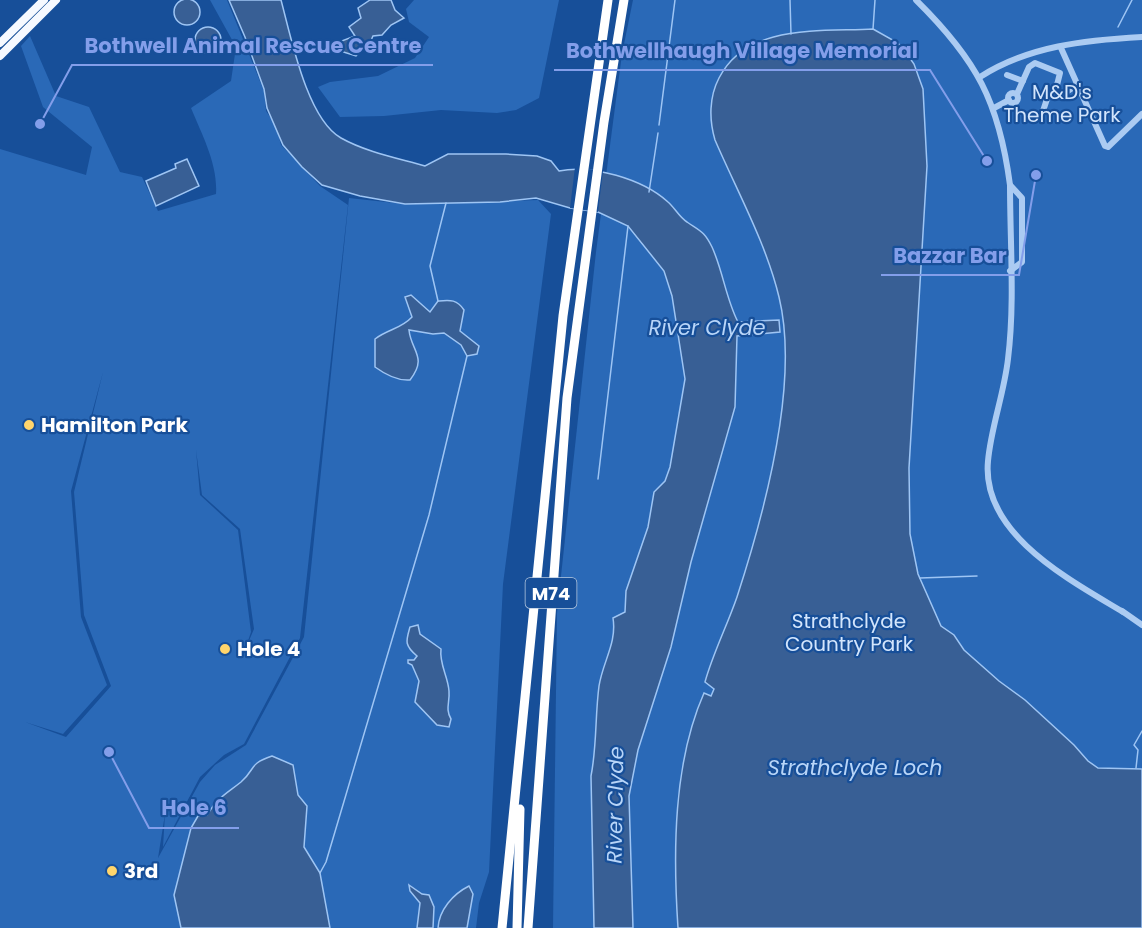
<svg xmlns="http://www.w3.org/2000/svg" width="1142" height="928" font-family="Poppins,sans-serif">
<style>
.green{fill:#2a69b7;fill-rule:evenodd}
.water{fill:#385f95;stroke:#9ec5f4;stroke-width:1.5}
.pier{fill:#174f99}
.lines{fill:none;stroke-linecap:round;stroke-linejoin:round}
.stream{stroke:#9ec5f4;stroke-width:1.5}
.minor{stroke:#abcbf2;stroke-width:6}
.major{stroke:#f6f9ff;stroke-width:8}
.highway{stroke:#fff;stroke-width:9}
.poi-dot{fill:#ffd56c;stroke:#174f99;stroke-width:2}
.labels{text-anchor:middle;dominant-baseline:central;stroke-width:4.5;stroke-linejoin:round;paint-order:stroke}
.shield{fill:#174f99;stroke:#b9cae0;stroke-width:1.5}
.shield-label{font-size:18px;font-weight:bold;fill:#fff}
.park-label{font-size:20px;fill:#d3e5fc;stroke:#174f99}
.poi-label{font-size:20px;font-weight:bold;fill:#fff;stroke:#174f99;text-anchor:start}
.water-label{font-size:21px;font-style:italic;fill:#b8d5f8;stroke:#174f99}
.leader{fill:none;stroke:#839eea;stroke-width:2}
.callout-dot{fill:#839eea;stroke:#174f99;stroke-width:2}
.callout-label{font-size:21px;text-anchor:middle;font-weight:bold;fill:#839eea;stroke:#174f99;stroke-width:4.5;stroke-linejoin:round;paint-order:stroke}
</style>
<rect width="100%" height="100%" fill="#174f99"/>
<!-- green -->
<g class="green">
<path d="M210 0H227L264 91 266 111 276 126 281 145 320 186 348 205 300 638 244 744 224 755 200 777 163 847 165 814 158 858 200 782 215 765 246 745 304 637 349 198 404 204 538 200 551 214 503 584 489 872 479 903 476 928H0V149L86 175 92 147 43 107 21 46 30 36 56 96 89 107 120 172 142 177 158 211 216 194C218 164 202 135 191 108L231 81 236 47ZM103 372 74 492 84 615 111 686 66 737 25 722 63 734 107 685 81 617 71 491ZM196 450 202 495 240 529 254 629 245 650 251 632 238 530 200 495Z"/>
<polygon points="414,0 559,0 539,98 516,110 497,113 441,110 384,116 340,117 318,87 330,82 378,76 415,58 429,37 409,22 406,9"/>
<polygon points="633,0 1142,0 1142,928 553,928 557,613 596,252 622,54"/>
</g>
<!-- water -->
<g class="water">
<circle cx="187" cy="12" r="13"/>
<path d="M229 0H281C291 37 307 119 341 138 366 152 397 158 425 166L448 154H506L537 156 551 161 559 171C591 164 643 179 668 202 675 208 679 217 687 222 700 231 704 231 712 247 723 271 726 299 738 322L779 320 780 332 737 336 735 407 691 562 671 647 638 750 629 796 633 928H594L591 776C597 746 595 716 599 686 603 661 617 643 613 618L625 612 626 591 648 527 654 492 665 481 670 467 685 379 672 296 664 271 628 226 598 212 570 208 536 198 500 202 405 204 360 196 322 185 302 167 283 145 267 108 264 89 245 37Z"/>
<polygon points="370,0 391,0 395,10 404,18 391,25 382,35 373,36 368,47 363,47 356,56 337,50 339,42 355,36 349,27 361,18 358,8"/>
<circle cx="208" cy="40" r="13"/>
<path d="M873 29 898 43 907 54 914 64 923 89 927 166 909 468 910 534 918 574 941 626 954 635 964 650 999 681 1025 700 1074 745 1088 761 1098 768 1142 769V928H678C673 853 673 763 704 693L711 696 714 689 705 682C713 653 727 626 737 597 764 514 800 383 779 297 766 243 737 191 715 140 709 120 709 97 719 78 747 23 821 32 873 29Z"/>
<polygon points="187,159 199,186 156,206 146,181 176,168 175,164"/>
<path d="M411 295 430 312 438 301C450 300 457 299 464 310L460 331 479 346 477 354 467 356 461 345 444 333 433 334 409 330C411 351 428 357 410 380 398 381 386 375 375 367V339C388 329 401 329 412 317L405 297Z"/>
<path d="M418 625 420 634 441 649C439 664 448 676 449 691 450 702 445 709 451 719L449 727 437 725 415 702 419 681 412 665 408 663V660H414L417 656C404 645 406 641 410 627Z"/>
<path d="M272 756 293 765 298 795 307 806 304 847 320 873 330 928H181L174 895 191 828 198 816 207 815C218 797 226 794 241 782 256 769 248 764 272 756Z"/>
<polygon points="409,885 422,894 429,895 434,907 433,928 417,928 420,903 410,891"/>
<path d="M469 886 473 894 467 928H438C439 910 453 894 469 886Z"/>
</g>
<!-- pier -->
<polygon class="pier" points="575,167 603,171 598,212 570,208"/>
<g class="lines">
<!-- stream -->
<g class="stream">
<polyline points="790,0 791,34"/>
<polyline points="1118,27 1132,0"/>
<polyline points="873,29 875,0"/>
<polyline points="659,125 675,0"/>
<polyline points="649,192 658,133"/>
<polyline points="438,301 430,266 446,203"/>
<polyline points="598,479 628,226"/>
<polyline points="920,578 977,576"/>
<polyline points="1136,768 1138,750 1134,745 1142,731"/>
<polyline points="320,873 326,862 429,515 467,356"/>
</g>
<!-- minor -->
<g class="minor">
<path d="M916 0C977 60 999 102 1010 185 1010 242 1015 303 1008 359 1004 394 991 427 988 461 981 534 1070 580 1123 612"/>
<polyline points="1061,48 1105,146 1108,147 1142,114"/>
<polyline points="1007,75 1023,81"/>
<path d="M980 77C1028 46 1086 40 1142 37"/>
<circle cx="1013" cy="98" r="5"/>
<polyline points="1017,94 1029,67 1035,63 1060,73 1056,89"/>
<polyline points="994,108 1009,100"/>
<polyline points="1043,111 1048,96 1062,95 1078,84"/>
<polyline points="1010,271 1022,262 1022,198 1011,186"/>
<polyline points="1122,611 1142,625"/>
</g>
<!-- major -->
<g class="major">
<polyline points="0,43 44,0"/>
<polyline points="0,56 56,0"/>
</g>
<!-- highway -->
<g class="highway">
<polyline points="502,928 563,316 608,0"/>
<polyline points="517,928 520,809"/>
<polyline points="528,928 567,398 604,122 624,0"/>
</g>
</g>
<!-- markers -->
<g class="poi-dot">
<circle cx="29" cy="425" r="6"/>
<circle cx="225" cy="649" r="6"/>
<circle cx="112" cy="871" r="6"/>
</g>
<g class="labels">
<!-- shield labels -->
<rect class="shield" x="525.5" y="578" width="51" height="30" rx="4.5"/>
<g class="shield-label">
<text x="551" y="593">M74</text>
</g>
<!-- park labels -->
<g class="park-label">
<text x="1062" y="92">M&amp;D's<tspan x="1062" dy="23">Theme Park</tspan></text>
<text x="849" y="621">Strathclyde<tspan x="849" dy="23">Country Park</tspan></text>
</g>
<!-- poi labels -->
<g class="poi-label">
<text x="41" y="425">Hamilton Park</text>
<text x="237" y="649">Hole 4</text>
<text x="124" y="871">3rd</text>
</g>
<!-- water labels -->
<g class="water-label">
<text x="707" y="327">River Clyde</text>
<text x="855" y="767">Strathclyde Loch</text>
<text transform="translate(615 805) rotate(-89)">River Clyde</text>
</g>
</g>
<!-- callouts -->
<path class="leader" d="M40 124L72 65H433M987 161L930 70H554M1036 175L1019 275H881M109 752L149 828H239"/>
<g class="callout-dot">
<circle cx="40" cy="124" r="6"/>
<circle cx="987" cy="161" r="6"/>
<circle cx="1036" cy="175" r="6"/>
<circle cx="109" cy="752" r="6"/>
</g>
<g class="callout-label">
<text x="253" y="53">Bothwell Animal Rescue Centre</text>
<text x="742" y="58">Bothwellhaugh Village Memorial</text>
<text x="950" y="263">Bazzar Bar</text>
<text x="194" y="815">Hole 6</text>
</g>
</svg>
